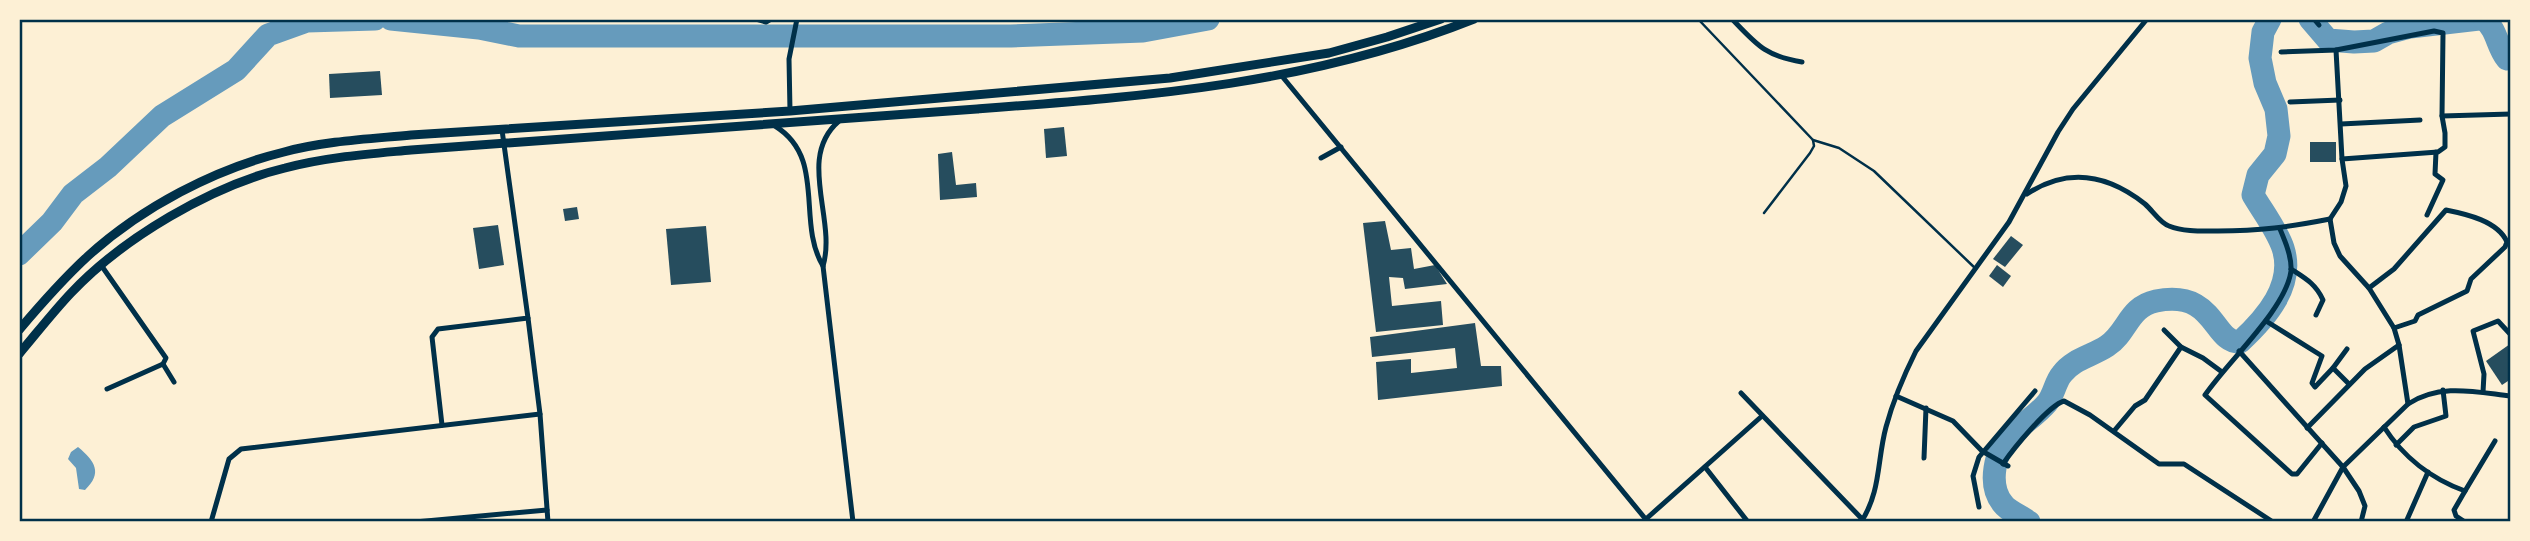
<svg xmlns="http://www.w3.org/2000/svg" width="2530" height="541" font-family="Manrope,sans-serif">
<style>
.water{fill:#669bbc}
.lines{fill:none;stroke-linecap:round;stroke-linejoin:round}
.river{stroke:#669bbc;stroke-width:23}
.building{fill:#264d5e}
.service{stroke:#003049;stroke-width:2.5}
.minor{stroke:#003049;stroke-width:5}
.trunk{stroke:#003049;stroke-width:9}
.neatline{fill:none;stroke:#003049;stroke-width:2.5}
</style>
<rect width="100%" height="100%" fill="#fdf0d5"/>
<!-- water -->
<path class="water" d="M78 447C95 461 103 473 85 490L79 489 76 468 68 459 71 452Z"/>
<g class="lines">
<!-- river -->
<g class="river">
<polyline points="391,19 479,28 519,36 1011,36 1143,31 1208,19"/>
<polyline points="2310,19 2328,40 2354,42 2374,41 2388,33 2410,27 2479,19"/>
<path d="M2484 19C2498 31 2496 45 2507 59L2511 53"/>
<polyline points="19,254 52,222 73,194 108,167 162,116 236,70 268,35 307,21 375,19"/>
<path d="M2029 522C2021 516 2008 511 2003 504 1987 485 1995 450 2011 435 2022 424 2037 415 2047 403 2054 395 2055 382 2062 374 2073 359 2092 356 2107 346 2128 332 2128 307 2156 301 2216 289 2212 343 2240 342 2266 318 2295 285 2283 248 2277 230 2263 212 2253 195L2258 175 2275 154 2279 136 2276 109 2265 83 2260 58 2263 32 2270 19"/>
</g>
</g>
<!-- building -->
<g class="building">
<polygon points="380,71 382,95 330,98 329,74"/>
<polygon points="1064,127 1067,156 1046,158 1044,129"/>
<rect x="2310" y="142" width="26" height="20"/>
<polygon points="952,152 956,185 976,183 977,197 940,200 938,154"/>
<polygon points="577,207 579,219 565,221 563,209"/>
<polygon points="1385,221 1391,250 1411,248 1414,269 1435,265 1447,284 1405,289 1403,278 1389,277 1392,306 1441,301 1443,325 1376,332 1363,223"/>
<polygon points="498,225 504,265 479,269 473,228"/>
<polygon points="706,226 711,282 671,285 666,229"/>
<polygon points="2011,236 2023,245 2005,267 1993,259"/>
<polygon points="1997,265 2011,276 2003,287 1989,276"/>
<polygon points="1475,323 1481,366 1501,366 1502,386 1378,400 1376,362 1411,359 1411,373 1457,368 1455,348 1372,357 1370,337"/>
<polygon points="2510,344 2511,379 2502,385 2486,361"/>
</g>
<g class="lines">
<!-- service -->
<g class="service">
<polyline points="1698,19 1813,140 1814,146 1810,153 1764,213"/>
<polyline points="1813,140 1839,148 1874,171 1976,269"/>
</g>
<!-- minor -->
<g class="minor">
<polyline points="756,19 766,22 771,19"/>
<path d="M1732 19C1757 45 1765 56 1802 62"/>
<polyline points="2314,19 2319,25"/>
<polyline points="2281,52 2336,50 2434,31 2443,33 2442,116 2445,133 2445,147 2438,152 2342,159"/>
<polyline points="1281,75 1648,522"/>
<polyline points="2290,102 2340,100"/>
<polyline points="790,111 789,59 797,19"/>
<polyline points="2442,116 2511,114"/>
<path d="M839 121C796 158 837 219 823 266L853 522"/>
<polyline points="2341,124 2420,120"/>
<path d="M775 126C827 158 796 221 823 266"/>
<polyline points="1321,158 1341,147"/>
<path d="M2027 194C2068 167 2107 174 2145 204 2153 211 2160 223 2169 226 2184 232 2202 231 2218 231 2260 231 2289 227 2330 219"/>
<polyline points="2427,215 2443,180 2435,174 2436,152"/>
<polyline points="2330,219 2334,243 2340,256 2369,288 2394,328 2399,345 2408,404"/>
<polyline points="2330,219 2341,202 2346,186 2342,159 2336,50"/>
<path d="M2280 229C2285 241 2292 257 2291 271 2286 309 2228 361 2205 395L2292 474H2297L2322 443"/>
<polyline points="101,265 166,358 163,364 107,389"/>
<path d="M2291 269C2305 278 2316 284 2323 300L2316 315"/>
<path d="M2369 288 2394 269 2446 210C2466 214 2498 221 2507 242L2505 247 2471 279 2467 291 2418 315 2415 321 2394 328"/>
<polyline points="528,318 540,414 548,522"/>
<polyline points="2266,321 2322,356 2312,383 2315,387 2333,368 2349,384"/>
<polyline points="2164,330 2181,347 2203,358 2222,372"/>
<polyline points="2239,351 2343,467 2359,491 2365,506 2361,522"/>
<polyline points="163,364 174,382"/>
<polyline points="2333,368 2347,349"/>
<polyline points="2483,392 2484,374 2473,331 2498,321 2511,335"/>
<polyline points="1741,393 1863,520"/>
<polyline points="1896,396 1953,421 1982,451 2008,466"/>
<polyline points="442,425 432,337 438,329 528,318 502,130"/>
<path d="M2384 427C2403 457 2432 479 2465 491L2454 510 2456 516 2465 522"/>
<polyline points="2307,428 2365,369 2399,345"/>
<polyline points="2114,431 2135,406 2145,400 2181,347"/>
<polyline points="2396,445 2414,427 2446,416 2443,390"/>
<polyline points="1924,458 1926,408"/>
<path d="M2003 464C2013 449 2048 406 2064 401L2090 415 2159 464H2184L2273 522"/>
<polyline points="1705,467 1748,522"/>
<polyline points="2465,491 2495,441"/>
<polyline points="1979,507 1973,476 1979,457 2035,391"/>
<polyline points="1646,519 1762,416"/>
<polyline points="211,522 229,459 241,449 540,414"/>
<polyline points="415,522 547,510"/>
<path d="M1861 522C1881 492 1877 460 1886 427 1893 401 1904 375 1916 351L2009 222 2058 132 2073 109 2147 19"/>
<path d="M2313 522 2343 467 2408 404C2440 383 2475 392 2511 396"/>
<polyline points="2406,522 2428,472"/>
</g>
<!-- trunk -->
<g class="trunk">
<path d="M19 330C41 304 63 279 88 256 142 207 215 169 284 152 325 141 369 139 411 135L790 111 1170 78 1329 53 1387 37 1441 19"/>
<path d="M19 354C36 334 53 312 71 293 123 238 211 186 285 168 326 157 369 154 411 150 599 136 788 124 977 109 1149 96 1311 84 1474 19"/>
</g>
</g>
<!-- border -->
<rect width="2530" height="541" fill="none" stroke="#fdf0d5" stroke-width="42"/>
<rect x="21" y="21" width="2488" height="499" class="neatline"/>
</svg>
